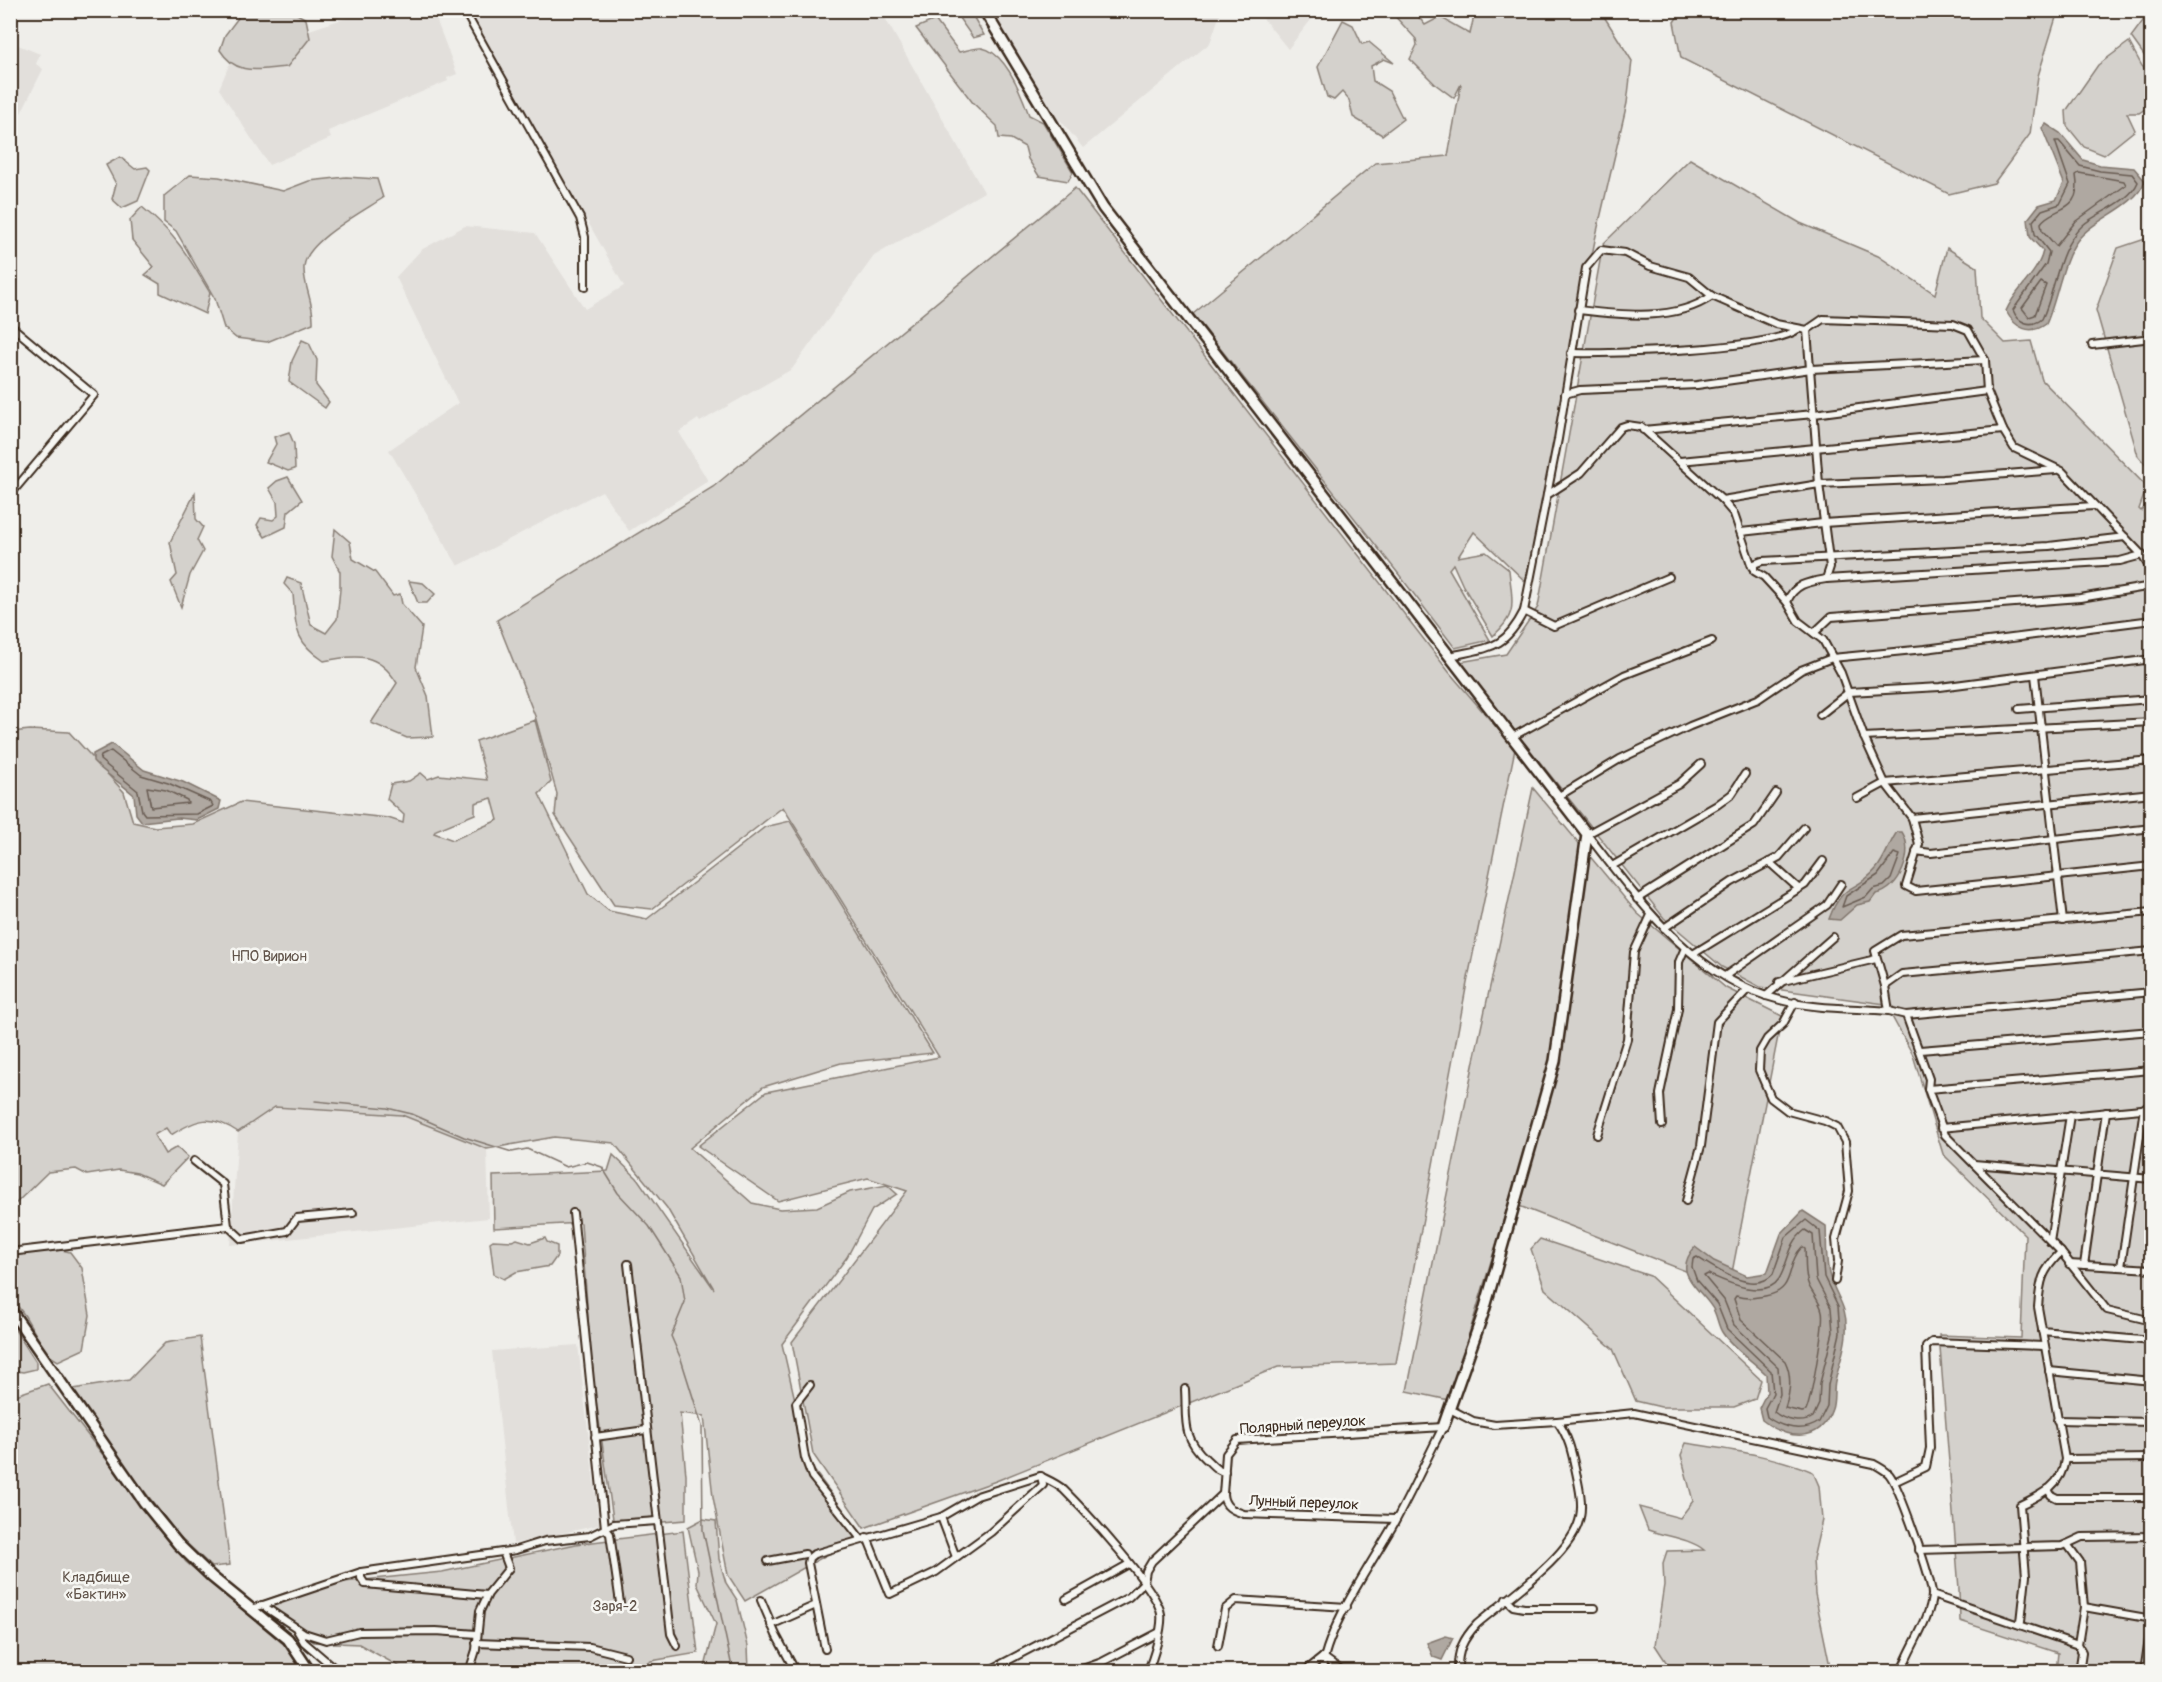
<svg xmlns="http://www.w3.org/2000/svg" width="2162" height="1682" font-family="Pangolin,sans-serif">
<style>
.built{fill:#e2dfdb}
.green{fill:#d4d1cc;stroke:#887e75;stroke-width:1.5;fill-rule:evenodd}
.water{fill:#afa8a1;stroke:#81766d;stroke-width:1.5}
.lines{fill:none;stroke-linecap:round;stroke-linejoin:round}
.shore{stroke:#695c52;stroke-width:1.5}
.stream{stroke:#81766d;stroke-width:1.5}
.street-casing{stroke:#3b2a1e;stroke-width:10}
.secondary-casing{stroke:#3b2a1e;stroke-width:14}
.street{stroke:#f6f6f2;stroke-width:6}
.secondary{stroke:#f6f6f2;stroke-width:9}
.labels{text-anchor:middle;dominant-baseline:central;stroke-width:5;stroke-linejoin:round;paint-order:stroke}
.park-label{font-size:15px;fill:#61544a;stroke:#f6f6f2}
.street-label{font-size:15px;fill:#3b2a1e;stroke:#f6f6f2}
</style>
<rect width="100%" height="100%" fill="#efeeea"/>
<filter id="ink" filterUnits="userSpaceOnUse"><feTurbulence type="fractalNoise" baseFrequency=".0167" numOctaves="2"/><feDisplacementMap in="SourceGraphic" scale="12" xChannelSelector="R" yChannelSelector="G"/><feConvolveMatrix kernelMatrix="1 2 1 2 8 2 1 2 1" color-interpolation-filters="sRGB"/></filter>
<g filter="url(#ink)">
<!-- built -->
<g class="built">
<polygon points="367,11 433,11 457,74 447,78 448,81 328,131 331,138 269,165 219,89 229,65 258,47"/>
<polygon points="469,11 881,11 984,192 874,256 792,369 700,422 698,419 679,432 708,481 629,531 602,491 458,566 389,450 458,403 396,277 421,250 465,226 535,233 585,309 624,286"/>
<polygon points="987,11 1221,11 1210,43 1083,148 1061,121 1057,123"/>
<polygon points="1257,11 1318,11 1288,49"/>
<polygon points="18,45 40,54 36,64 43,69 21,113 15,111 12,119 11,51"/>
<polygon points="275,1107 402,1115 487,1149 489,1218 230,1245 238,1132"/>
<polygon points="578,1345 599,1525 513,1544 492,1351"/>
</g>
<!-- green -->
<g class="green">
<path d="M1600 10 1632 61 1627 103 1595 240 1528 584 1474 532 1458 557 1486 552 1509 570C1512 602 1519 613 1493 636L1463 586 1453 564 1449 569 1490 640 1455 648 1397 572 1193 314 1375 163 1448 156 1461 84 1454 98 1435 84 1410 59 1417 45 1416 39 1390 11H1414L1425 25 1440 17 1470 34 1475 11Z"/>
<polygon points="1682,10 2058,10 2058,11 2038,76 2030,134 1994,183 1949,194 1681,58 1674,22"/>
<polygon points="2151,10 2151,56 2146,58 2131,37"/>
<path d="M238 11H292L306 19 310 38 287 67C259 69 237 77 220 50L225 35 238 18Z"/>
<polygon points="954,11 970,11 984,35 973,38"/>
<path d="M935 20 959 52C965 51 976 47 982 48 1005 52 1022 95 1029 115L1043 122 1073 172 1068 181 1039 176 1028 159 1025 147 1011 139 999 138 997 126 973 103 916 28Z"/>
<polygon points="1343,20 1353,25 1362,44 1369,42 1394,63 1384,59 1371,66 1373,81 1389,91 1403,119 1382,135 1353,117 1349,100 1342,92 1334,100 1327,97 1318,67"/>
<polygon points="2129,42 2142,66 2151,74 2151,105 2139,113 2127,113 2135,130 2104,155 2084,147 2067,126 2066,111 2098,65"/>
<polygon points="120,157 135,169 147,167 150,170 138,201 122,208 112,199 116,184 106,165"/>
<polygon points="1690,159 1800,223 1878,256 1935,294 1947,248 1977,267 1980,318 2005,343 2031,341 2042,380 2147,487 2139,509 2141,511 2151,500 2151,1671 2056,1671 2058,1653 1960,1621 1959,1589 1939,1335 2021,1338 2025,1235 1943,1154 1913,1055 1885,1004 1760,987 1722,967 1664,918 1460,662 1506,654 1538,607 1603,244"/>
<path d="M190 175 219 177 283 191 309 181 346 177 377 179 383 198C362 212 305 242 304 267 303 285 314 302 313 323L267 342 236 338 224 328 215 299 176 231 164 222V196Z"/>
<polygon points="1075,188 1449,672 1515,749 1466,988 1396,1363 1278,1367 996,1481 864,1528 813,1454 792,1342 907,1191 868,1178 778,1201 698,1146 766,1092 939,1057 783,807 652,909 614,905 555,815 557,794 535,716 497,620 713,487"/>
<path d="M142 207C177 236 187 254 210 293L205 314 160 293V284L145 275 154 267 132 240 130 220Z"/>
<polygon points="2151,237 2151,471 2138,456 2096,310 2118,248"/>
<polygon points="302,340 309,343 317,360 316,385 329,402 325,408 289,382 292,361"/>
<polygon points="289,432 294,444 295,469 288,471 266,462 276,444 274,437"/>
<polygon points="288,477 302,500 288,512 286,527 265,537 257,525 261,518 273,520 278,516 277,502 269,488 277,481"/>
<polygon points="195,493 196,519 203,527 197,540 203,551 190,575 181,607 171,582 177,575 170,542"/>
<path d="M335 529 350 542 353 559 375 572 393 596 400 594 402 604 422 627 416 667 428 696 433 737 407 738 371 723 397 683C377 651 357 655 324 661 294 641 296 628 293 594L284 584 287 578 301 583 311 625 326 633 337 619 340 589V572L332 556Z"/>
<polygon points="409,581 423,583 435,594 427,603 418,603"/>
<path d="M535 720 551 782 539 794 588 894 609 911 647 919 765 827 790 821 933 1053 841 1063 763 1087 690 1148 752 1203 780 1209 817 1207 850 1192 887 1185 897 1194 872 1210 847 1257 782 1344 810 1465 862 1535 745 1601 728 1575 713 1497 704 1416 680 1413 686 1475V1520L614 1526 592 1372 581 1223 494 1228 493 1176 608 1171 613 1155 637 1178 714 1289 667 1208 614 1143 554 1137 487 1149 402 1115 275 1107 238 1132C211 1114 198 1118 171 1135L166 1128 154 1135 165 1154 177 1147 188 1157 162 1184 137 1173 119 1170 87 1175 76 1169 48 1172 11 1208V732L30 730 69 732 124 792 133 822 155 827 193 824 241 802 388 818 403 823 404 815 387 799 391 784 409 781 421 773 428 779 439 775 487 780 476 741ZM492 798 498 820 453 840 434 833 436 830 475 814V803Z"/>
<polygon points="1533,788 1637,913 1726,988 1782,1016 1729,1288 1509,1202 1449,1400 1407,1391 1475,1056"/>
<polygon points="545,1238 547,1242 557,1246 557,1256 550,1266 516,1272 504,1279 494,1274 490,1242 493,1240 512,1241 517,1239 530,1243"/>
<polygon points="1540,1239 1650,1276 1761,1380 1755,1399 1734,1407 1661,1407 1636,1401 1613,1349 1545,1289 1531,1249"/>
<polygon points="62,1250 70,1252 82,1268 90,1315 84,1349 58,1361 47,1354 25,1316 11,1297 10,1255"/>
<polygon points="10,1322 36,1362 36,1369 23,1372 11,1370"/>
<polygon points="200,1337 230,1565 212,1567 178,1535 67,1390 129,1380 165,1343"/>
<polygon points="48,1384 186,1562 294,1653 302,1671 11,1671 10,1397"/>
<path d="M1686 1443C1730 1450 1772 1455 1813 1472L1819 1486 1822 1520 1813 1559 1815 1594 1831 1671H1672L1655 1645 1664 1585 1663 1563 1667 1551 1704 1550C1689 1538 1667 1537 1648 1530L1639 1507 1680 1518 1693 1501 1681 1455Z"/>
<polygon points="703,1519 716,1521 719,1559 726,1583 737,1600 748,1646 749,1671 697,1671 705,1667 716,1624 697,1584 698,1571 688,1527"/>
<polygon points="683,1531 698,1653 651,1661 633,1671 407,1671 359,1644 314,1642 258,1603 304,1586 442,1572 576,1544"/>
</g>
<!-- water -->
<g class="water">
<path d="M2046 124 2060 133 2083 160 2100 165 2134 168 2145 181C2134 209 2095 217 2077 241 2062 261 2057 300 2046 324 2030 336 2015 328 2006 311 2015 289 2038 274 2043 251L2030 237 2028 219 2039 205 2056 200 2064 183 2042 128Z"/>
<path d="M112 744 144 770 183 782 221 801 219 809 197 820 178 818 142 822 136 814 134 795C120 782 106 775 93 761V754Z"/>
<path d="M1897 832H1902C1915 852 1900 890 1876 894L1870 902 1857 905 1840 920 1829 919C1843 880 1855 894 1876 869 1886 857 1889 843 1897 832Z"/>
<path d="M1803 1211 1826 1226C1827 1242 1825 1262 1830 1277 1837 1299 1848 1306 1846 1333 1846 1346 1838 1368 1835 1382 1833 1391 1835 1401 1832 1409 1820 1445 1786 1439 1762 1420L1759 1408 1767 1392 1766 1374C1753 1361 1731 1347 1722 1332 1717 1324 1717 1313 1711 1306 1697 1286 1672 1273 1695 1247L1714 1261 1747 1276 1767 1273 1781 1234Z"/>
<polygon points="1446,1636 1453,1638 1442,1660 1433,1657 1427,1643"/>
</g>
<g class="lines">
<!-- shore -->
<g class="shore">
<path d="M2055 141H2059L2080 166 2100 171 2132 174 2138 182C2130 202 2098 212 2083 225 2057 248 2056 290 2042 319 2031 328 2018 323 2013 310L2046 264 2049 252 2035 234 2033 221 2042 210 2060 204 2070 184Z"/>
<path d="M2079 173 2124 181 2126 185 2076 221 2056 246 2042 230 2041 223C2052 206 2083 214 2076 175Z"/>
<polygon points="2041,282 2046,285 2035,315 2029,317 2022,308"/>
<polygon points="111,751 141,775 168,783 211,802 213,806 197,814 145,815 142,811 138,791 100,760 101,756"/>
<polygon points="147,787 166,790 187,800 188,803 151,807"/>
<polygon points="1894,853 1900,855 1891,879 1884,886 1873,889 1866,897 1842,907 1846,896 1878,875"/>
<path d="M1806 1220 1820 1231 1824 1277 1838 1306 1840 1333 1828 1385 1827 1406 1819 1422C1803 1433 1782 1428 1767 1417L1765 1408 1773 1393 1771 1371 1727 1329 1717 1304 1697 1281 1692 1267 1693 1259 1697 1257C1714 1268 1754 1296 1773 1274L1786 1237Z"/>
<path d="M1805 1230 1813 1235 1816 1279 1831 1308 1833 1332 1820 1383 1819 1404 1813 1417C1802 1425 1784 1420 1774 1412L1780 1394 1778 1367 1734 1325 1724 1300 1704 1276 1708 1274C1724 1281 1765 1301 1779 1279 1789 1262 1788 1243 1805 1230Z"/>
<path d="M1802 1247 1805 1249C1806 1261 1804 1275 1809 1286 1813 1294 1820 1302 1822 1311 1825 1322 1811 1400 1806 1411L1802 1412 1785 1408C1790 1393 1792 1375 1785 1361L1741 1320 1734 1299 1736 1296C1746 1299 1754 1298 1765 1296 1797 1291 1785 1264 1802 1247Z"/>
</g>
<!-- stream -->
<polyline class="stream" points="315,1101 387,1108 412,1114 464,1137 512,1152 527,1149 566,1167 587,1162 602,1167 618,1193 649,1226 681,1276 685,1302 671,1336 681,1359 702,1426 703,1530 733,1672"/>
<defs>
<g id="street">
<polyline points="464,10 580,218 585,237 585,287"/>
<path d="M1578 310C1621 315 1675 322 1712 296"/>
<polyline points="10,325 94,395 10,495"/>
<path d="M1807 330 1819 484 1830 567 1826 579C1808 582 1794 584 1787 602L1798 621 1823 640 1841 673 1864 737 1885 783 1912 818 1919 844 1906 886 1916 891 2152 866"/>
<polyline points="2092,345 2152,338"/>
<path d="M1571 353C1610 354 1772 350 1798 329"/>
<polyline points="1565,394 1580,390 1697,385 1811,369 1985,360"/>
<polyline points="1643,430 1814,414 1987,391"/>
<polyline points="1680,461 2003,430"/>
<polyline points="1547,495 1581,473 1621,427 1627,425 1641,427 1722,500 1734,514 1752,567"/>
<polyline points="1722,500 1819,484 1943,479 2056,470"/>
<polyline points="1741,532 1823,523 2094,506"/>
<polyline points="1826,579 2120,561 2142,555"/>
<polyline points="1787,602 1764,577 1754,571 1754,564 1762,561 2049,546 2125,537"/>
<polyline points="1524,611 1554,626 1669,577"/>
<polyline points="1814,633 1831,617 2080,598 2152,586"/>
<path d="M1450 656C1490 647 1504 650 1524 611L1558 439 1586 268 1601 250 1625 253 1650 266 1689 277 1712 296 1776 324 1807 330 1823 319 1953 324 1968 330 1985 360 1987 391 2003 430 2014 448 2062 471 2142 555 2152 572"/>
<polyline points="2035,675 2063,921"/>
<polyline points="2019,709 2152,699"/>
<polyline points="1820,715 1849,692 1940,687 2152,659"/>
<polyline points="1512,737 1624,675 1712,641"/>
<polyline points="1864,737 2152,722"/>
<path d="M1701 764 1679 784 1587 834C1639 901 1693 978 1780 1000 1814 1009 1854 1008 1889 1011L1906 1015 1929 1079 1928 1089 1945 1135 2061 1252 2107 1310 2152 1321"/>
<polyline points="1559,796 1620,759 1690,726 1758,699 1801,670 1832,658 1925,649 2152,620"/>
<polyline points="1857,798 1885,783 2152,760"/>
<polyline points="1912,818 2152,793"/>
<polyline points="1916,851 1931,853 2152,828"/>
<polyline points="1769,862 1798,888"/>
<polyline points="1612,866 1717,805 1732,794 1745,774"/>
<polyline points="1637,899 1754,825 1776,793"/>
<polyline points="1664,928 1732,882 1779,857 1804,828"/>
<polyline points="1693,954 1805,885 1823,861"/>
<polyline points="1725,976 1827,905 1841,884"/>
<polyline points="1779,982 1876,959"/>
<polyline points="1885,986 1875,951 1901,935 2152,912"/>
<polyline points="1766,996 1833,937"/>
<polyline points="1795,1002 1783,1024 1767,1039 1760,1051 1759,1070 1771,1098 1788,1111 1825,1121 1837,1127 1845,1142 1849,1191 1836,1239 1838,1261 1835,1281"/>
<polyline points="1889,1011 1885,986 1902,974 2152,951"/>
<polyline points="1906,1015 2152,992"/>
<polyline points="1920,1050 2152,1031"/>
<polyline points="1928,1089 2152,1070"/>
<polyline points="1662,1125 1660,1094 1678,1009 1679,962 1685,948"/>
<polyline points="1941,1128 2152,1108"/>
<polyline points="1597,1135 1627,1039 1634,952 1651,915"/>
<polyline points="194,1161 223,1184 228,1226 242,1239 287,1231 297,1218 353,1213"/>
<polyline points="1974,1164 2152,1179"/>
<polyline points="1686,1201 1701,1146 1717,1022 1747,990"/>
<polyline points="573,1213 605,1528 610,1534 620,1603"/>
<polyline points="2050,1242 2070,1115"/>
<polyline points="10,1252 228,1226"/>
<polyline points="628,1264 671,1634 677,1646"/>
<polyline points="2069,1264 2152,1269"/>
<polyline points="2084,1265 2106,1112"/>
<polyline points="2121,1267 2144,1108"/>
<polyline points="2042,1331 2152,1341"/>
<polyline points="2049,1371 2152,1381"/>
<polyline points="810,1385 796,1403 805,1458 812,1477 861,1539"/>
<path d="M1185 1389C1187 1420 1181 1436 1206 1459 1213 1465 1215 1470 1225 1472"/>
<path d="M1450 1409 1473 1421 1495 1425 1557 1421C1569 1437 1572 1453 1576 1472 1579 1486 1583 1503 1580 1517 1573 1555 1506 1599 1477 1624 1463 1639 1457 1651 1458 1672"/>
<polyline points="2057,1420 2152,1422"/>
<path d="M1557 1421 1634 1413 1874 1464C1879 1467 1885 1470 1889 1474 1899 1486 1932 1579 1932 1595 1931 1618 1909 1648 1901 1672"/>
<polyline points="595,1437 646,1430"/>
<polyline points="2065,1459 2152,1458"/>
<polyline points="1894,1482 1926,1467 1930,1448 1926,1347 1932,1342 2044,1346"/>
<polyline points="2048,1489 2051,1495 2057,1498 2152,1498"/>
<path d="M1223 1494C1224 1507 1232 1510 1244 1514L1396 1519"/>
<polyline points="941,1517 956,1557"/>
<polyline points="867,1537 890,1594 936,1572 991,1532 1043,1485 1041,1476"/>
<polyline points="2067,1544 2082,1537 2152,1536"/>
<polyline points="1919,1550 2062,1546 2067,1544 2080,1562 2084,1607 2078,1645 2082,1652 2079,1672"/>
<polyline points="768,1561 805,1554"/>
<polyline points="361,1572 361,1578 365,1584 487,1595"/>
<polyline points="1932,1595 2078,1645"/>
<polyline points="1066,1599 1129,1564"/>
<polyline points="1506,1599 1513,1606 1524,1608 1595,1608"/>
<polyline points="761,1600 776,1635 796,1672"/>
<polyline points="262,1605 304,1633 326,1640 359,1632 436,1631 477,1634"/>
<polyline points="2084,1607 2152,1619"/>
<polyline points="251,1609 361,1572 516,1550 545,1541 590,1536 614,1524 657,1521"/>
<path d="M2018 1624 2021 1622 2026 1576 2020 1505C2043 1494 2062 1485 2065 1459L2038 1307C2040 1280 2042 1271 2061 1252"/>
<polyline points="771,1625 816,1605"/>
<polyline points="297,1630 304,1642 339,1672"/>
<polyline points="476,1643 590,1647 626,1656"/>
<polyline points="1218,1646 1225,1609 1236,1600 1347,1607"/>
<path d="M825 1649 808 1563 809 1558 814 1554 941 1517 977 1496 1040 1476C1048 1480 1058 1484 1064 1490 1084 1510 1158 1589 1161 1614 1163 1627 1153 1660 1147 1672"/>
<polyline points="1323,1657 1344,1672"/>
<polyline points="469,1672 476,1650 480,1611 488,1594 509,1568 503,1552"/>
<polyline points="986,1672 1129,1597 1144,1582 1146,1571 1152,1561 1223,1494 1226,1454 1237,1440 1443,1427"/>
<polyline points="1074,1672 1102,1662 1158,1633"/>
<polyline points="1304,1672 1323,1657"/>
<path d="M1322 1672C1324 1631 1374 1560 1395 1522 1412 1491 1427 1458 1443 1427"/>
<polyline points="2144,1672 2152,1618"/>
</g>
<g id="secondary">
<polyline points="984,10 1103,208 1587,834 1555,1061 1484,1311 1443,1427"/>
<polyline points="10,1309 144,1502 178,1544 212,1577 288,1639 310,1672"/>
</g>
</defs>
<!-- street casing -->
<use href="#street" class="street-casing"/>
<!-- secondary casing -->
<use href="#secondary" class="secondary-casing"/>
<!-- street -->
<use href="#street" class="street"/>
<!-- secondary -->
<use href="#secondary" class="secondary"/>
</g>
</g>
<g class="labels">
<!-- park labels -->
<g class="park-label">
<text x="269" y="956">НПО Вирион</text>
<text x="96" y="1577">Кладбище<tspan x="96" dy="17">«Бактин»</tspan></text>
<text x="615" y="1606">Заря-2</text>
</g>
<!-- street labels -->
<g class="street-label">
<text transform="translate(1303 1425) rotate(-4)">Полярный переулок</text>
<text transform="translate(1304 1503) rotate(2)">Лунный переулок</text>
</g>
</g>
<!-- margin -->
<rect width="2162" height="1682" fill="none" stroke="#f6f6f2" stroke-width="36"/>
<rect x="18" y="18" width="2126" height="1646" fill="none" stroke="#3b2a1e" stroke-width="2" filter="url(#ink)"/>
</svg>
